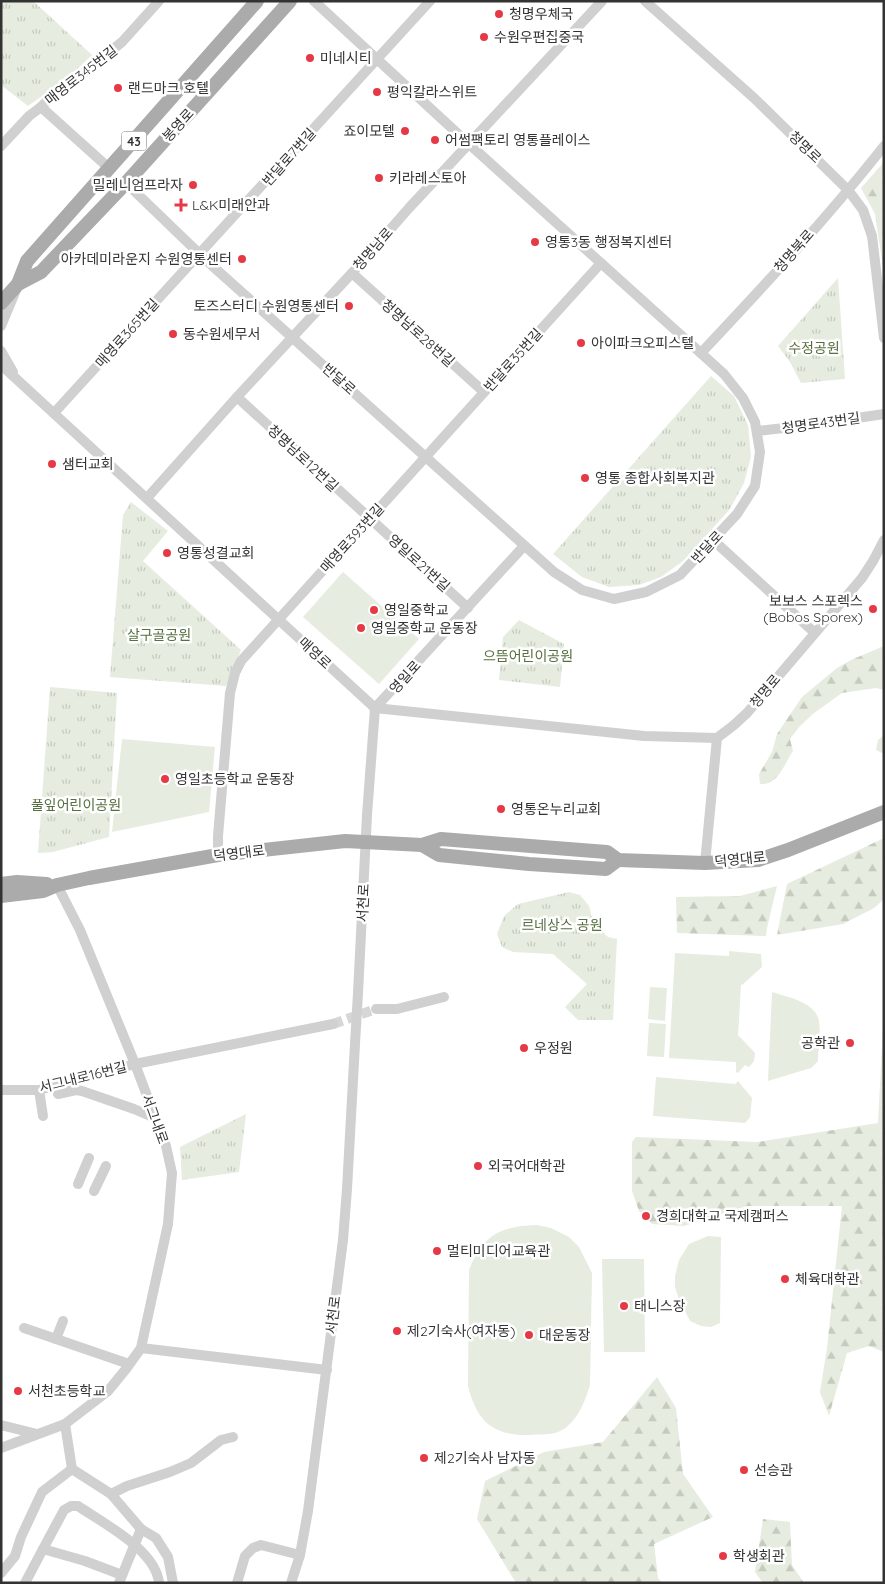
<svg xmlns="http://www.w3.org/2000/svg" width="885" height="1584" font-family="Quicksand,'Noto Sans KR',sans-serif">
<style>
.green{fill:#e6ecdf}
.forest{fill:url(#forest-firs)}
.park{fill:url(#park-tufts)}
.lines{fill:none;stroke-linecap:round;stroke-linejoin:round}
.minor-tunnel{stroke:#d6d6d6;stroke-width:10;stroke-dasharray:10 5;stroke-linecap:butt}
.minor{stroke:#d0d0d0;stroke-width:10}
.major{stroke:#ababab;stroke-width:14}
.minor-bridge{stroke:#d0d0d0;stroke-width:10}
.poi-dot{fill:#e63946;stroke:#fff;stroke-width:2}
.labels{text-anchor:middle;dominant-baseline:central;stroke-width:5;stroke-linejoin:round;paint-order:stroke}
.shield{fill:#fff;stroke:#707070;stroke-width:1}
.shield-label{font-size:12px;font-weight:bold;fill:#333}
.poi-label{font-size:14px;fill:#333;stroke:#fff;text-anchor:start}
.street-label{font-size:14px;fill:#333;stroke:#fff}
.park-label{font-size:14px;fill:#56703f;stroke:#fff}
</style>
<defs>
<pattern id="forest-firs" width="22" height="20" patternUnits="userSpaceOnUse" patternTransform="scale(1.25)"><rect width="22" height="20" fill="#e6ecdf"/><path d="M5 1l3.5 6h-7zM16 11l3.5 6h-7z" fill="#c6cbc0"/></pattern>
<pattern id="park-tufts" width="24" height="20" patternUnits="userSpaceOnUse" patternTransform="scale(1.25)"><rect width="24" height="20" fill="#e6ecdf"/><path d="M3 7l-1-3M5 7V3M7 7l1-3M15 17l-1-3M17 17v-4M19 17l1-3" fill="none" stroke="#c6cbc0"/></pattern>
</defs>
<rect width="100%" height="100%" fill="#fff"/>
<!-- green -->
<g class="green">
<polygon points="343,572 419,639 379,684 303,617"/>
<polygon points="122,739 215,747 209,812 112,832"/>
<polygon points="729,951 761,954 762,967 742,985 741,984 738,1037 739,1036 755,1053 754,1061 749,1067 745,1065 738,1073 736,1072 736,1062 669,1058 675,953 729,956"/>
<polygon points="650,987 667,988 665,1021 648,1019"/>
<path d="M772 992C787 997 817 1002 819 1022 821 1034 818 1048 818 1061L811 1068 768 1081Z"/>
<polygon points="649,1023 666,1024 664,1057 647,1056"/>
<polygon points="656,1077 735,1084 738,1081 752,1098 750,1117 745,1123 653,1116"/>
<path d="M537 1225 551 1228 569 1237 579 1247 592 1273 590 1385C585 1402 576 1425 558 1432 550 1435 539 1434 531 1435 493 1436 477 1422 468 1386L469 1270C483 1235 500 1226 537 1225Z"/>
<polygon points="708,1236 721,1237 720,1323 711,1327 701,1326 690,1321 679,1299 675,1287 675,1276 679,1260 689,1244"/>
<polygon points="602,1259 644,1259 645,1352 604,1352"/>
</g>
<!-- forest -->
<g class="forest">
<polygon points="884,162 884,274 875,214 861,188"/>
<path d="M884 646V690L876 688 842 693 814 713 800 726 790 739 793 751C784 764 778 786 760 784L759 774 772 752 777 734 802 697 837 668 851 660Z"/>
<polygon points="884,735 884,754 876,750 878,740"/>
<polygon points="884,838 884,899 874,908 843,924 777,935 787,884"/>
<polygon points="777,886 767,928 766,936 677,933 676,897 740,896"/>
<polygon points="884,1010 884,1352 869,1346 847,1353 829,1416 820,1392 827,1348 842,1206 747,1206 684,1226 652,1224 639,1211 632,1191 632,1142 636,1137 757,1142 878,1123"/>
<polygon points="657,1377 676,1408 683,1474 713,1517 654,1544 658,1578 662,1583 516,1583 477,1519 485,1481 544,1452 603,1442"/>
<polygon points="763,1519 790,1522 792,1565 804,1583 763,1583 755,1572"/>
</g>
<!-- park -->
<g class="park">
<polygon points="1,1 33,1 92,55 70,76 28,106 1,85"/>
<polygon points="838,278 845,379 801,383 790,362 778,346"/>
<polygon points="711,376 734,396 748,425 751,457 744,483 730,509 683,561 661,577 639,585 609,587 582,577 553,554"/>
<polygon points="131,502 168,531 143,561 241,650 226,686 110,677 123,515"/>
<polygon points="519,620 564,644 560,687 499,680 503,637"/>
<polygon points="50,687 117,693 109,837 53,852 38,853"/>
<polygon points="569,892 580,895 589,906 594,925 608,937 617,939 613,1020 578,1020 565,1007 587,984 553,954 513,952 502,947 497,934 504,916 518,904"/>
<polygon points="246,1114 239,1172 182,1180 180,1147"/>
</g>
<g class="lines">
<!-- minor-tunnel -->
<polyline class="minor-tunnel" points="333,1024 376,1009"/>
<!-- minor -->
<g class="minor">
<polyline points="645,1 754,98 848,190 863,210 872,236 884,338"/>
<polyline points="41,107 110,169"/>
<polyline points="1,146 29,116 41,107 54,94 72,82 122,42 159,1"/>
<polyline points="126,183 208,262 554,572 582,590 614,599 646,592 680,575 737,514 755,486 760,452 755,422 743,398 724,374 469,144 314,1"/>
<polyline points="352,273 484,392"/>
<polyline points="1,326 16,290"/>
<polyline points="1,351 13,372"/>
<path d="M701 353C764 286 827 218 884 146"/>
<polyline points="1,365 375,708 644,736 717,738"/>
<polyline points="237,397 468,608"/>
<polyline points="54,413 430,1"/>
<polyline points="757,431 810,425 884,414"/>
<polyline points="147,498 237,397 352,273 409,208 602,1"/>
<polyline points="713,540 815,633"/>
<polyline points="218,855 218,836 230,693 235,673 241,661 601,263"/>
<polyline points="705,863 717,738 734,725 747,713 862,578 873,561 884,540"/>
<polyline points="358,993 367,815 375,708 524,546"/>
<polyline points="376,1009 397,1009 444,997"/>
<polyline points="1,1090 39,1090 135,1064 333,1024"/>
<polyline points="39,1090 43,1116"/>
<polyline points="58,1094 76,1090 82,1091 134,1109 155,1118"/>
<polyline points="78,1184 89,1158"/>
<polyline points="94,1191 106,1166"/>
<polyline points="24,1328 129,1364"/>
<polyline points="56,1339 63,1321"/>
<polyline points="141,1348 327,1370"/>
<polyline points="65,1424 72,1469 111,1494 141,1529 156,1538 168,1557 173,1583"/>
<polyline points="1,1425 37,1434"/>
<polyline points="1,1448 65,1424 108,1391 126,1369 141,1348 168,1224 172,1173 166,1146 135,1064 80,930 57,885"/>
<polyline points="111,1494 127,1486 170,1472 191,1463 221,1440 233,1437"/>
<path d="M43 1549 64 1510 71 1506H78C103 1523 156 1550 159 1583"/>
<polyline points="1,1573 15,1556 21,1537 42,1492 72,1469"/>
<polyline points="25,1583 43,1549 85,1561 122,1575"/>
<polyline points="119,1583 141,1529"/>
<polyline points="237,1583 245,1556 253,1548 261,1545 300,1555"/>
<polyline points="291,1583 300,1555 308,1511 343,1240 347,1189 355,1044"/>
</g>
<!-- major -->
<g class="major">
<polyline points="18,284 27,261 257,1"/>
<polyline points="1,303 18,284 41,272 126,183 290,1"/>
<polyline points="422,845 439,855 529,864 606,869 618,860"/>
<polyline points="1,884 17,882 47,884"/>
<polyline points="1,896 43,891 57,885 89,878 218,855 345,841 422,845 441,839 594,851 607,852 618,860 705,863 758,860 788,850 884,812"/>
</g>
<!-- minor-bridge -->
<polyline class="minor-bridge" points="355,1044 358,993"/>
</g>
<!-- markers -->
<g class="poi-dot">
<circle cx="499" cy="14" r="5"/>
<circle cx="484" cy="37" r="5"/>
<circle cx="310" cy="58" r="5"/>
<circle cx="118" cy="88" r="5"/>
<circle cx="377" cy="92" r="5"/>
<circle cx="405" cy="131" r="5"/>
<circle cx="435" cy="140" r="5"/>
<circle cx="379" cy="178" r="5"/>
<circle cx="193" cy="185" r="5"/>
<path d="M178.5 197.5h5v5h5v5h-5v5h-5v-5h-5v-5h5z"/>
<circle cx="535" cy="242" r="5"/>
<circle cx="242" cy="259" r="5"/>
<circle cx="349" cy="306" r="5"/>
<circle cx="173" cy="334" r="5"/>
<circle cx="581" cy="343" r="5"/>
<circle cx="52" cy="464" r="5"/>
<circle cx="585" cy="478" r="5"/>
<circle cx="167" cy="553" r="5"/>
<circle cx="873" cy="609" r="5"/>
<circle cx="374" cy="610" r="5"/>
<circle cx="361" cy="628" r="5"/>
<circle cx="165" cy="779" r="5"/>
<circle cx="501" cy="809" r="5"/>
<circle cx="850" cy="1043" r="5"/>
<circle cx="524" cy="1048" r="5"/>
<circle cx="478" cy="1166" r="5"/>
<circle cx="646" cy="1216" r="5"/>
<circle cx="437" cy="1251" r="5"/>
<circle cx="785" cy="1279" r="5"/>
<circle cx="624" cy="1306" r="5"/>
<circle cx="397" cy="1331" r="5"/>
<circle cx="529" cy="1335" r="5"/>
<circle cx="18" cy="1391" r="5"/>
<circle cx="424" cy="1458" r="5"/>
<circle cx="744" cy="1470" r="5"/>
<circle cx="723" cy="1556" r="5"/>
</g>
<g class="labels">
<!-- shield labels -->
<rect class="shield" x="121.5" y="131.5" width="25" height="19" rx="4"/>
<g class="shield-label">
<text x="134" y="141">43</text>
</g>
<!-- poi labels -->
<g class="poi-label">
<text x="509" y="14">청명우체국</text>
<text x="494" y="37">수원우편집중국</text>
<text x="320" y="58">미네시티</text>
<text x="128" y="88">랜드마크 호텔</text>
<text x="387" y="92">평익칼라스위트</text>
<text x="395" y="131" text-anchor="end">죠이모텔</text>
<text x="445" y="140">어썸팩토리 영통플레이스</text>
<text x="389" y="178">키라레스토아</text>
<text x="183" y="185" text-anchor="end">밀레니엄프라자</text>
<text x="192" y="205">L&amp;K미래안과</text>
<text x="545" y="242">영통3동 행정복지센터</text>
<text x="232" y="259" text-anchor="end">아카데미라운지 수원영통센터</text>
<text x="339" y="306" text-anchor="end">토즈스터디 수원영통센터</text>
<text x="183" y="334">동수원세무서</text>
<text x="591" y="343">아이파크오피스텔</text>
<text x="62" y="464">샘터교회</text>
<text x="595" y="478">영통 종합사회복지관</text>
<text x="177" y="553">영통성결교회</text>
<text x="863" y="601" text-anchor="end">보보스 스포렉스<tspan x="863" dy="16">(Bobos Sporex)</tspan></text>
<text x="384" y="610">영일중학교</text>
<text x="371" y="628">영일중학교 운동장</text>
<text x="175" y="779">영일초등학교 운동장</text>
<text x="511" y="809">영통온누리교회</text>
<text x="840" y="1043" text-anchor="end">공학관</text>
<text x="534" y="1048">우정원</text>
<text x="488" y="1166">외국어대학관</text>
<text x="656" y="1216">경희대학교 국제캠퍼스</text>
<text x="447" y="1251">멀티미디어교육관</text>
<text x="795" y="1279">체육대학관</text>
<text x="634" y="1306">태니스장</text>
<text x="407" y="1331">제2기숙사(여자동)</text>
<text x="539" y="1335">대운동장</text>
<text x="28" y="1391">서천초등학교</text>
<text x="434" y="1458">제2기숙사 남자동</text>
<text x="754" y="1470">선승관</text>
<text x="733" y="1556">학생회관</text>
</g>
<!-- street labels -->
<g class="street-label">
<text transform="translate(81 75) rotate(-38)">매영로345번길</text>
<text transform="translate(178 125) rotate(-48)">봉영로</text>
<text transform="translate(805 147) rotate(44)">청명로</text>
<text transform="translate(289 157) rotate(-48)">반달로7번길</text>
<text transform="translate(373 249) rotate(-49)">청명남로</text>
<text transform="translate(794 251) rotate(-49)">청명북로</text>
<text transform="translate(127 333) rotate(-48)">매영로365번길</text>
<text transform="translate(418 333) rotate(42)">청명남로28번길</text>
<text transform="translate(513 360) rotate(-48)">반달로35번길</text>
<text transform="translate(339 379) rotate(42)">반달로</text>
<text transform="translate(821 423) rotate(-8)">청명로43번길</text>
<text transform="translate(303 458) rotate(43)">청명남로12번길</text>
<text transform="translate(352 538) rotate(-48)">매영로393번길</text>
<text transform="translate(707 547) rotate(-47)">반달로</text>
<text transform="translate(419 563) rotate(42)">영일로21번길</text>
<text transform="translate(315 653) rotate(43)">매영로</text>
<text transform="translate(405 677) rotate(-48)">영일로</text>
<text transform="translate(765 691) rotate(-50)">청명로</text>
<text transform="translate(239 853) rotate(-7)">덕영대로</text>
<text transform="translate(740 859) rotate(-6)">덕영대로</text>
<text transform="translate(363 903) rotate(-87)">서천로</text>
<text transform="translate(83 1077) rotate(-14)">서그내로16번길</text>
<text transform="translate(155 1119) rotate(70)">서그내로</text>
<text transform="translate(333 1315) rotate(-83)">서천로</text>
</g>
<!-- park labels -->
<g class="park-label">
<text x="814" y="348">수정공원</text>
<text x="159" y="635">살구골공원</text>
<text x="528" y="656">으뜸어린이공원</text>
<text x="76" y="805">풀잎어린이공원</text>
<text x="562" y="925">르네상스 공원</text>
</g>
</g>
<!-- border -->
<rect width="885" height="1584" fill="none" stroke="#333333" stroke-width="5"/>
</svg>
